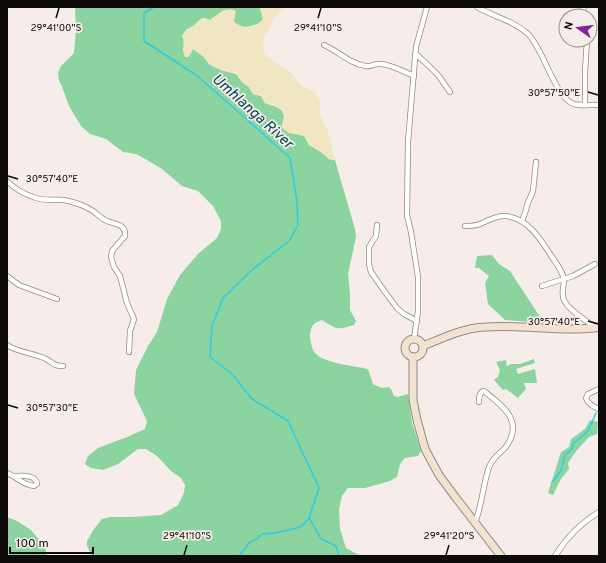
<svg xmlns="http://www.w3.org/2000/svg" width="606" height="563" font-family="Overpass,sans-serif">
<style>
.green{fill:#8cd49f}
.sand{fill:#f0e6c1}
.lines{fill:none;stroke-linecap:round;stroke-linejoin:round}
.stream{stroke:#2bcde8;stroke-width:1.5}
.street-casing{stroke:#928a87;stroke-width:6}
.secondary-casing{stroke:#928a87;stroke-width:9}
.street{stroke:#fff;stroke-width:4.5}
.secondary{stroke:#f2e2d0;stroke-width:7}
.ticks{fill:none;stroke:#0e0b0a;stroke-width:1.5}
.labels{text-anchor:middle;dominant-baseline:central;stroke-width:3.5;stroke-linejoin:round;paint-order:stroke}
.water-label{font-size:15px;font-style:italic;fill:#004752;stroke:#f6edea}
.ticks-label{font-size:10px;text-anchor:middle;fill:#0e0b0a;stroke:#f6edea;stroke-width:3.5;stroke-linejoin:round;paint-order:stroke}
</style>
<rect width="100%" height="100%" fill="#f6edea"/>
<!-- green -->
<g class="green">
<path d="M75 7H260V8L263 19C259 25 244 30 237 25 232 21 228 15 224 10L210 20 204 18 201 19 193 26 186 30 183 52 193 49 203 56 209 64 221 70 236 74 242 82 249 87 253 94 261 96 265 103 277 107 282 111 284 116 282 126 289 133 304 135 309 145 321 152 329 159 335 160 355 229 356 237 348 274 350 294V310L356 321 354 325C336 330 338 330 322 320 313 323 311 326 310 335 310 340 312 350 315 353 323 363 355 366 368 369L373 384C375 385 377 386 379 387 389 390 389 382 394 396L397 397 408 394 412 423 421 451 418 456 405 458 400 464 397 477 390 481 365 488H348L342 496 339 509 340 529 346 548 357 554 364 556H92L87 546V541L94 529 102 519 110 517H132L161 515 178 505 184 493 185 485 181 478 171 471 157 456 146 449H138L118 464 103 470 91 468 85 464 88 456 98 448 127 437 145 429 147 421 134 394 136 370 148 346 157 332 167 299 180 275 198 254 217 238 221 229V221L213 206 198 191 182 186 162 169 147 160 136 154 123 152 106 139 90 134 81 126 69 106 61 84 59 81 58 73 61 66 74 53 76 30Z"/>
<polygon points="492,255 499,264 510,271 544,323 505,320 488,304 485,283 489,276 479,268 475,268 477,256"/>
<polygon points="534,359 535,363 516,369 518,374 535,369 537,383 524,383 526,389 518,398 506,389 503,390 494,380 498,377 500,370 496,362 506,360 507,366 511,364 520,364"/>
<polygon points="590,420 598,422 597,434 589,437 577,450 568,463 569,469 561,479 553,495 548,493 561,452 569,447 571,439 585,429"/>
<polygon points="7,517 17,521 31,530 45,547 47,556 7,556"/>
</g>
<!-- sand -->
<path class="sand" d="M260 7H284L275 17 264 38 263 50 266 56 289 71 302 86 315 92 317 96 320 103V115L328 131 335 160 329 159 321 152 309 145 306 139 304 136 289 133 283 129 282 127 284 116 282 111 277 107 265 103 261 96 253 94 249 87 242 82 236 74 221 70 212 66 209 64 203 56 193 49 190 55 188 57H185C181 48 186 44 182 36L186 30 193 26 201 19 204 18 210 20C218 14 226 6 236 11L234 21C241 30 257 28 263 19L260 8Z"/>
<g class="lines">
<!-- stream -->
<g class="stream">
<polyline points="154,7 144,13 144,41 196,75 234,108 290,158 297,201 298,225 289,241 253,269 223,298 212,326 210,357 232,374 252,399 288,421 319,488 309,518 315,528 321,539 336,546 339,556"/>
<polyline points="552,482 556,478 561,470 565,455 572,449 573,444 588,431 596,413"/>
<polyline points="239,556 250,542 258,538 262,534 275,533 297,528 303,525 309,518"/>
</g>
<defs>
<g id="street">
<path d="M477 7C494 17 515 21 529 35 544 51 556 99 574 104 581 106 589 105 596 105H599"/>
<polyline points="583,7 585,16"/>
<path d="M324 45C338 51 350 64 366 66 370 67 374 64 378 64 389 63 405 72 414 76"/>
<polyline points="416,54 428,65 438,75 450,92"/>
<polyline points="585,105 585,72 587,40"/>
<path d="M7 181C15 189 26 195 36 198 45 201 55 199 64 200 74 202 84 205 93 211 97 214 101 218 105 220 113 225 126 222 125 236L112 251 111 257 114 267 120 276 127 303 134 319 130 331 129 352"/>
<polyline points="522,221 526,210 527,205 533,191 536,162"/>
<polyline points="377,225 376,236 369,247 369,264 371,272 385,292 397,308 404,314 417,321"/>
<path d="M465 226C470 226 475 226 480 224 488 221 496 215 506 216 529 219 541 240 552 257 556 263 561 269 563 276 566 284 560 292 564 300 568 310 587 321 596 328"/>
<polyline points="7,276 19,285 57,299"/>
<polyline points="542,286 573,276 595,264"/>
<polyline points="414,339 418,311 418,277 411,232 407,215 408,142 416,47 427,7"/>
<path d="M7 345C19 353 34 353 46 359 54 363 53 366 63 366"/>
<path d="M599 389 588 394 586 398C588 404 594 407 599 409"/>
<path d="M7 473C17 477 23 485 34 486L37 484C36 474 21 476 14 476"/>
<path d="M475 523C482 505 483 485 489 467 494 456 498 455 505 448 525 422 504 407 484 391 479 392 479 398 479 402"/>
<path d="M555 556C566 538 581 523 599 512"/>
</g>
<g id="secondary">
<circle cx="414" cy="348" r="9"/>
<path d="M423 346C443 338 463 328 485 327 513 325 543 329 571 329 580 329 590 329 599 327"/>
<polyline points="413,357 413,400 417,420 425,449 439,475 456,498 501,556"/>
</g>
</defs>
<!-- street casing -->
<use href="#street" class="street-casing"/>
<!-- secondary casing -->
<use href="#secondary" class="secondary-casing"/>
<!-- street -->
<use href="#street" class="street"/>
<!-- secondary -->
<use href="#secondary" class="secondary"/>
</g>
<!-- ticks -->
<path class="ticks" d="M56 18 59 8M318 18 321 8M588 92 598 95M8 176 18 179M588 321 598 324M8 405 18 408M184 555 187 545M446 555 449 545"/>
<g class="labels">
<!-- water labels -->
<g class="water-label">
<text transform="translate(252 112) rotate(42)">Umhlanga River</text>
</g>
</g>
<g class="ticks-label">
<text x="56" y="31">29°41'00"S</text>
<text x="318" y="31">29°41'10"S</text>
<text x="554" y="96">30°57'50"E</text>
<text x="52" y="182">30°57'40"E</text>
<text x="554" y="325">30°57'40"E</text>
<text x="52" y="411">30°57'30"E</text>
<text x="187" y="539">29°41'10"S</text>
<text x="449" y="539">29°41'20"S</text>
</g>
<!-- border -->
<rect width="606" height="563" fill="none" stroke="#0e0b0a" stroke-width="16"/>
<!-- north arrow -->
<g transform="translate(578 28) rotate(284)"><circle r="19" fill="#f6edea" stroke="#999390"/>
<path d="M0-3L7 15L0 10L-7 15Z" fill="#842691"/>
<text y="-6" font-size="11" font-weight="bold" text-anchor="middle" fill="#0e0b0a">N</text>
</g>
<!-- scale -->
<path d="M10 547v6h83v-6" fill="none" stroke="#0e0b0a" stroke-width="2"/>
<text x="16" y="547" font-size="12" fill="#0e0b0a" stroke="#f6edea" stroke-width="3" paint-order="stroke">100 m</text>
</svg>
